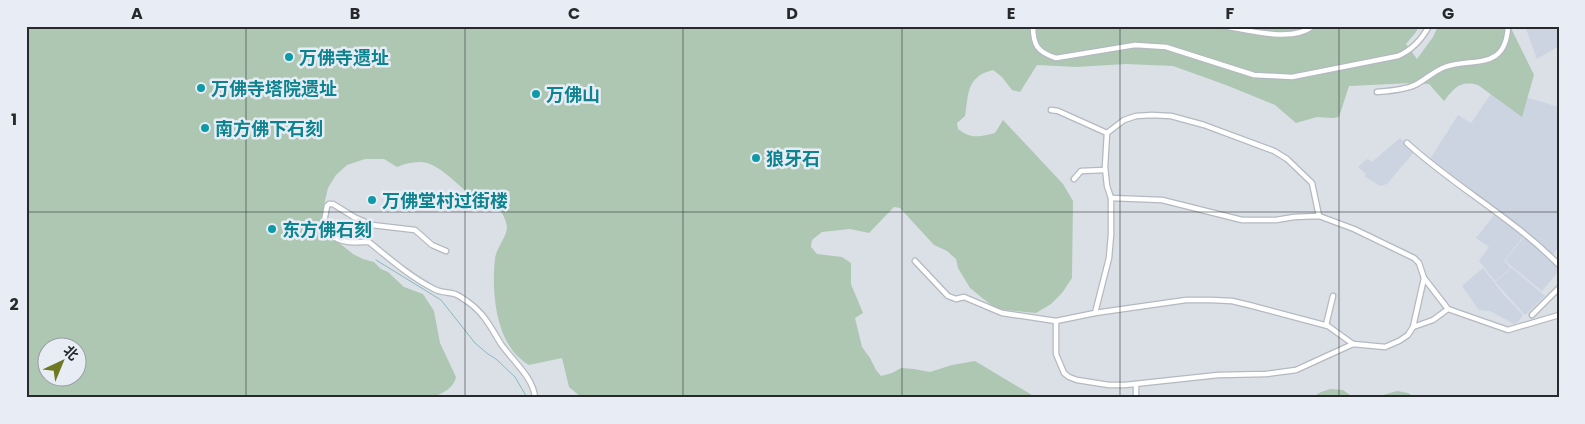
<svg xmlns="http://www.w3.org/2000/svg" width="1585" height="424" font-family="Poppins,'Noto Sans SC',sans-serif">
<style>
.built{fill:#ccd4e1}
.green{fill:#adc7b3;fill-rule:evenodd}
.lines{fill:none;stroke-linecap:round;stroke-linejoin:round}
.stream{stroke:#8ab8c0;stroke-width:1}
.minor-casing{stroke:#b4b9c0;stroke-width:7}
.minor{stroke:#fff;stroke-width:4.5}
.grid{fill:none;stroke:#27292c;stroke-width:1;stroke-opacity:0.55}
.culture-dot{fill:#0f9aa8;stroke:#e8edf5;stroke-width:2}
.labels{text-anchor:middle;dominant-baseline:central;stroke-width:5;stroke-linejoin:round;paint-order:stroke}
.culture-label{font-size:18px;font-weight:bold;fill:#0d838f;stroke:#e8edf5;text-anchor:start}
.neatline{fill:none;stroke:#27292c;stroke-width:2}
.grid-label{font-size:16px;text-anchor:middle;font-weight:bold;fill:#27292c}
</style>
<rect width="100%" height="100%" fill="#dbe0e7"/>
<!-- built -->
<g class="built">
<polygon points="1525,26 1559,26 1559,46 1537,59"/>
<polygon points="1495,88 1559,107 1559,245 1553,255 1521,228 1430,159 1458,115 1471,123"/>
<polygon points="1400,138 1415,151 1387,184 1380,186 1364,176 1366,174 1358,167 1367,159 1372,162"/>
<polygon points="1495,214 1523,237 1504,261 1511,268 1495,281 1479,261 1489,247 1476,238"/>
<polygon points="1524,237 1559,267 1559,271 1542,291 1505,261"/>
<polygon points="1483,268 1503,294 1523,315 1518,322 1514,324 1490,311 1479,310 1462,286"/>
<polygon points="1512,268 1545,296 1525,315 1495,282"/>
</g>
<!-- green -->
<g class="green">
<path d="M26 26H1419L1416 32 1406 44 1417 59 1433 37 1438 26H1510L1534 75 1522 117 1478 85C1460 80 1454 88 1444 101L1429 84 1412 83 1349 86 1339 117 1333 118 1317 117 1296 123 1275 105 1226 85 1173 66 1126 64 1076 67 1037 65 1020 92 1012 90 1002 77 993 70C966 77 969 93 965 116L957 123 958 129C971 139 980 137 995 133L1003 120 1063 184 1073 201 1072 278 1062 293 1051 304 1036 313 996 309 970 288 958 268 956 259 947 251 934 245 900 208 894 207 869 233 850 229 822 232 812 240 811 247 817 254 842 257 851 263V284L863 313 855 318 862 347 870 358 876 370 881 376 892 373 901 368 914 369 930 372 952 365 975 361 1037 398H582L569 387 562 358 529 365C496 347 491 293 495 259 496 248 507 237 507 227 506 219 502 212 497 207 491 201 483 201 476 197 460 190 448 171 430 164 419 160 407 163 397 167L384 159H365L347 165 336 175 328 188 324 205V224L332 237 353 254 363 259 374 262 381 269 388 272 404 287 423 294 434 311 440 343 456 377C453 390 442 393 431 398H26ZM48 346H78V376H48Z"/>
<polygon points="1330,389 1343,390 1353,397 1364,395 1376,397 1397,391 1408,393 1416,398 1311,398 1321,392"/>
</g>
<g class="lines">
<!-- stream -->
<polyline class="stream" points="376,260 441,300 475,343 488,354 496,359 515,377 525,394 525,398"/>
<defs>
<g id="minor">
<path d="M1033 26C1033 46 1038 52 1056 58L1135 45 1166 47 1254 75 1292 77 1398 56C1412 50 1422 39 1429 26"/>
<path d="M1223 26C1248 30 1292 43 1313 26"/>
<path d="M1377 92C1389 91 1404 90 1415 85 1425 80 1434 71 1445 67 1472 57 1506 72 1508 26"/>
<polyline points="1051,110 1058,111 1107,133"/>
<path d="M1407 143C1455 187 1513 218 1559 265"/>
<polyline points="1074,179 1081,171 1105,170"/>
<polyline points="1111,198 1162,200 1242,220 1276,220 1294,217 1319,216 1354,229 1414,258 1419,263 1424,278 1448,309 1433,320 1413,327"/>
<path d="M446 251 432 245 415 230 372 225 354 217 333 204H329L327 206 324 222C327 226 330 232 333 236 342 244 358 242 369 242 390 259 409 276 434 289 441 293 448 292 455 294 460 296 465 300 468 302 484 313 491 328 501 344 512 360 534 378 535 398"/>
<polyline points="915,261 948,296 956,299 964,297 1002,313 1056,321 1095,313 1186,300 1211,300 1232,301 1249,305 1328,326 1353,344"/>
<polyline points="1448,309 1508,330 1559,315"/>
<polyline points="1095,313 1109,258 1111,235 1111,198 1107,186 1105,167 1107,133 1124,120 1136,116 1152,115 1171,116 1204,125 1274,151 1287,159 1312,183 1319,216"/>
<polyline points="1532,315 1559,288"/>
<polyline points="1056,321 1056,354 1064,373 1069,377 1077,380 1109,385 1125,385 1218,375 1266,374 1296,370 1353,344 1385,347 1399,341 1408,335 1413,327 1424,278"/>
<polyline points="1326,325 1333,296"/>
<polyline points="1136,384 1136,398"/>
</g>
</defs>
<!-- minor casing -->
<use href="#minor" class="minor-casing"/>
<!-- minor -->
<use href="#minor" class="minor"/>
</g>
<!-- grid -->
<path class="grid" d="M246 26V398M465 26V398M683 26V398M902 26V398M1120 26V398M1339 26V398M26 212H1559"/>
<!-- markers -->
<g class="culture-dot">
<circle cx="289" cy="57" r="5"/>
<circle cx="201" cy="88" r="5"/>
<circle cx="536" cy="94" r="5"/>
<circle cx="205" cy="128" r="5"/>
<circle cx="756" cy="158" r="5"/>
<circle cx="372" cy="200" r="5"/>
<circle cx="272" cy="229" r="5"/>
</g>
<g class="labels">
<!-- culture labels -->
<g class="culture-label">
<text x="299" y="57">万佛寺遗址</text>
<text x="211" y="88">万佛寺塔院遗址</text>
<text x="546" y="94">万佛山</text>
<text x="215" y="128">南方佛下石刻</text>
<text x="766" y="158">狼牙石</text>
<text x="382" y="200">万佛堂村过街楼</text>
<text x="282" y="229">东方佛石刻</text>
</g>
</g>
<!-- border -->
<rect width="1585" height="424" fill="none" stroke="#e8edf5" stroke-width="55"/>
<!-- north arrow -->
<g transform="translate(62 362) rotate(44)"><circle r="24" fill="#e8edf5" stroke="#9b9fa5"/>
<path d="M0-4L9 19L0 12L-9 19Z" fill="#6e7822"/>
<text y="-8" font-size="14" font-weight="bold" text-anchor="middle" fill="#27292c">北</text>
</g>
<rect x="28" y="28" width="1530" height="368" class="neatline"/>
<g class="grid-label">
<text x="137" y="19">A</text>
<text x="355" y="19">B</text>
<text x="574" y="19">C</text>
<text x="792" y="19">D</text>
<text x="1011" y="19">E</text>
<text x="1230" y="19">F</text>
<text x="1448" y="19">G</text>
<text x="14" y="125">1</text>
<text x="14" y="310">2</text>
</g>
</svg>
